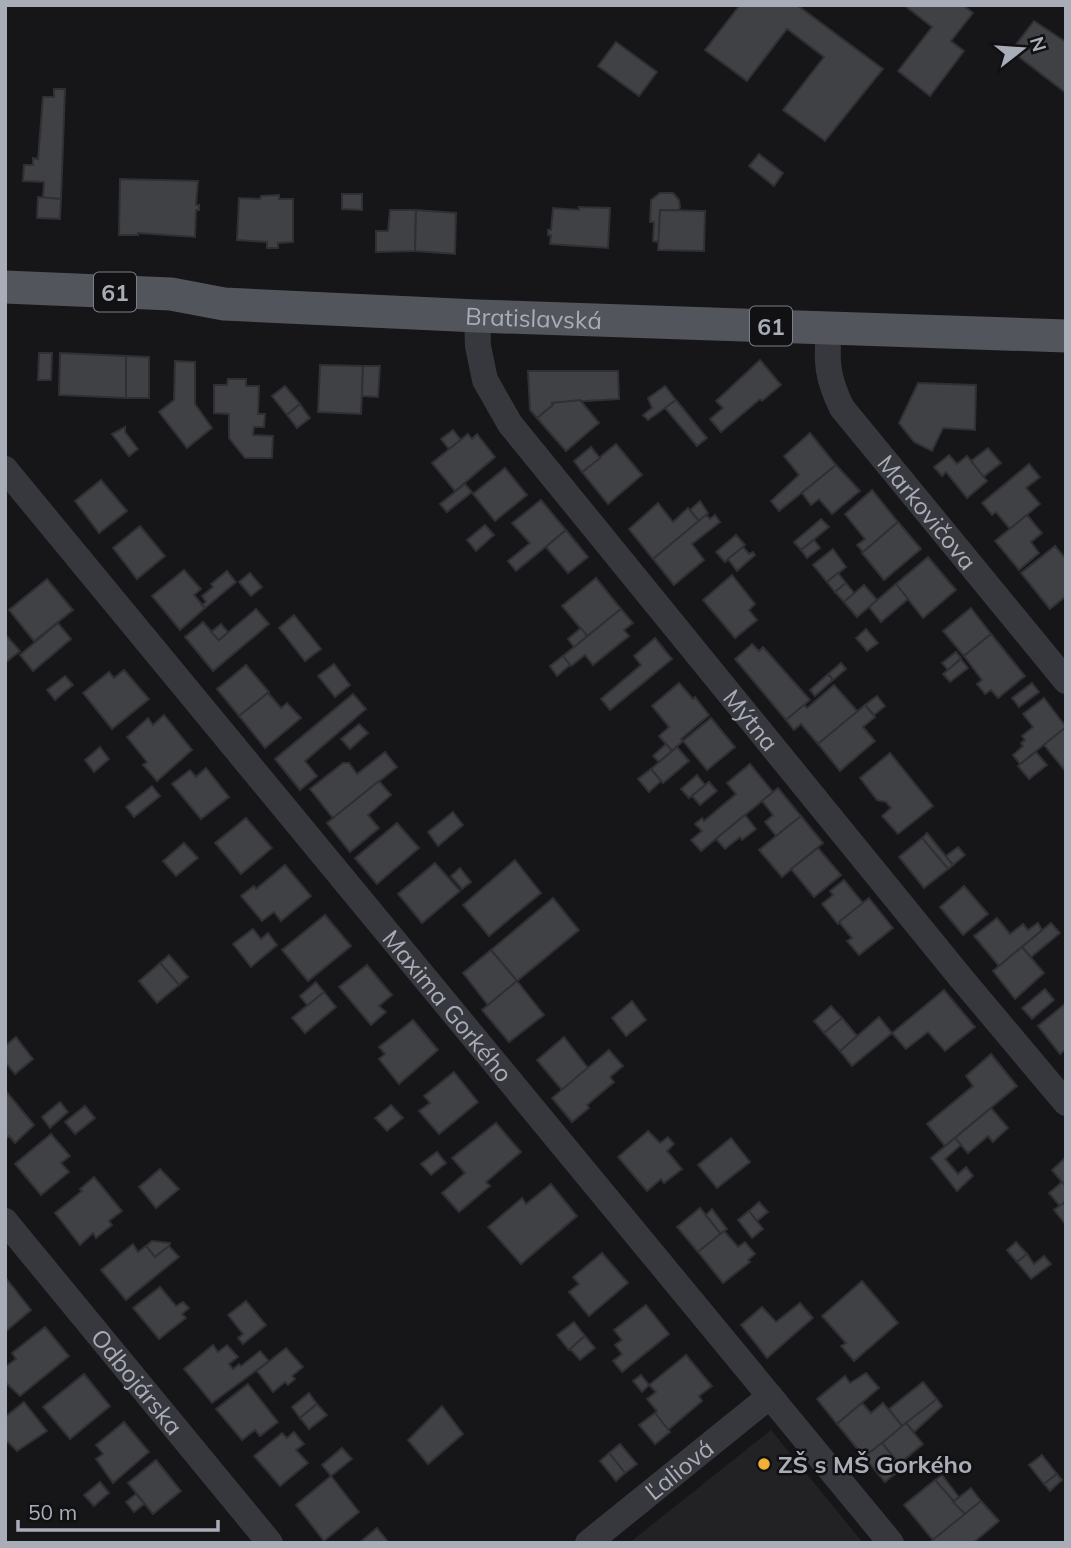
<svg xmlns="http://www.w3.org/2000/svg" width="1071" height="1548" font-family="Mulish,sans-serif">
<style>
.built{fill:#222225}
.building{fill:#404145;stroke:#303034;stroke-width:2}
.lines{fill:none;stroke-linecap:round;stroke-linejoin:round}
.minor{stroke:#37383d;stroke-width:26}
.major{stroke:#53555c;stroke-width:33}
.poi-dot{fill:#f2b134;stroke:#111113;stroke-width:2.5}
.labels{text-anchor:middle;dominant-baseline:central;stroke-width:5;stroke-linejoin:round;paint-order:stroke}
.shield{fill:#111113;stroke:#7b7e86;stroke-width:2}
.shield-label{font-size:23px;font-weight:bold;fill:#a8adb8}
.street-label{font-size:24px;fill:#a8adb8;stroke:#111113}
.poi-label{font-size:24px;font-weight:bold;fill:#a8adb8;stroke:#111113;text-anchor:start}
</style>
<rect width="100%" height="100%" fill="#161618"/>
<!-- built -->
<polygon class="built" points="771,1430 863,1543 629,1543"/>
<!-- building -->
<g class="building">
<polygon points="740,5 797,5 883,69 825,141 783,110 824,57 787,29 747,81 705,50"/>
<polygon points="904,5 963,5 973,13 951,41 964,51 930,96 898,71 932,27"/>
<polygon points="1034,21 1066,42 1066,93 1011,51"/>
<polygon points="616,42 657,72 639,96 598,66"/>
<polygon points="54,89 65,89 61,199 43,198 44,182 23,181 24,165 33,165 33,158 38,159 43,97 54,97"/>
<polygon points="759,154 783,173 774,186 749,166"/>
<polygon points="120,179 198,181 196,205 199,205 199,210 196,210 195,237 138,233 138,235 119,235"/>
<polygon points="660,193 673,193 679,200 680,207 679,210 660,210 659,242 653,241 654,222 650,222 651,200"/>
<polygon points="342,194 362,194 362,210 342,209"/>
<polygon points="279,195 279,199 293,199 293,242 278,243 278,248 267,248 267,242 237,240 239,198 260,199 261,196"/>
<polygon points="38,197 61,199 60,219 37,218"/>
<polygon points="579,207 610,208 608,248 550,244 551,235 548,235 548,230 551,230 553,208 579,210"/>
<polygon points="390,210 416,210 415,251 376,252 376,231 388,231"/>
<polygon points="416,210 456,213 455,254 415,251"/>
<polygon points="660,210 705,211 704,251 658,250"/>
<polygon points="39,353 52,353 51,380 38,380"/>
<polygon points="60,353 126,356 126,398 59,395"/>
<polygon points="126,356 149,357 149,398 126,398"/>
<polygon points="760,360 781,385 762,401 760,399 721,432 710,419 723,408 716,401"/>
<polygon points="175,361 195,362 195,404 212,428 187,448 159,412 174,400"/>
<polygon points="320,365 363,366 361,414 318,412"/>
<polygon points="363,366 380,366 378,397 362,396"/>
<polygon points="528,371 618,371 619,399 552,403 553,405 537,418 530,410"/>
<polygon points="228,379 246,379 246,386 259,386 258,414 265,414 264,427 254,427 253,435 273,436 272,458 245,458 229,438 229,414 214,413 214,385 227,385"/>
<polygon points="918,383 976,385 975,430 943,428 932,451 914,442 899,423"/>
<polygon points="285,386 300,404 287,415 272,396"/>
<polygon points="665,386 676,400 648,420 643,415 652,408 648,398"/>
<polygon points="580,400 599,423 566,451 537,418 553,405 552,403"/>
<polygon points="676,400 707,438 697,446 665,408"/>
<polygon points="300,404 310,418 297,428 287,415"/>
<polygon points="125,427 125,432 138,449 129,456 112,434"/>
<polygon points="453,430 461,440 449,449 441,439"/>
<polygon points="810,433 836,465 779,511 771,501 799,475 784,456"/>
<polygon points="468,434 472,439 477,434 495,457 455,491 432,463"/>
<polygon points="616,444 642,475 608,504 582,472"/>
<polygon points="591,447 600,458 582,472 574,461"/>
<polygon points="988,448 1001,463 983,477 971,461"/>
<polygon points="949,455 957,464 967,456 987,481 967,498 946,472 942,476 934,467"/>
<polygon points="1029,464 1040,477 1026,488 1040,504 1010,529 996,512 992,515 982,503"/>
<polygon points="836,465 860,491 832,514 819,499 811,505 802,493"/>
<polygon points="505,468 527,495 495,521 473,494"/>
<polygon points="101,480 127,511 99,533 75,501"/>
<polygon points="465,484 472,492 447,512 440,504"/>
<polygon points="872,490 898,522 863,552 857,545 865,539 845,514"/>
<polygon points="541,500 566,530 516,571 508,561 530,543 512,523"/>
<polygon points="700,501 708,513 699,521 690,510"/>
<polygon points="658,503 673,522 688,508 699,521 653,559 629,529"/>
<polygon points="706,515 710,519 715,515 720,522 692,544 704,560 674,585 653,559"/>
<polygon points="1027,515 1042,533 1031,542 1039,553 1019,570 995,541"/>
<polygon points="821,519 829,527 801,550 794,542"/>
<polygon points="898,522 921,549 884,580 862,553"/>
<polygon points="485,525 494,535 476,551 467,540"/>
<polygon points="140,526 165,556 137,579 113,548"/>
<polygon points="566,530 588,557 568,573 546,547"/>
<polygon points="736,535 745,545 725,562 716,552"/>
<polygon points="814,540 820,548 807,558 801,550"/>
<polygon points="1055,546 1066,559 1066,596 1050,609 1021,573"/>
<polygon points="743,547 749,554 753,552 755,555 737,571 728,559"/>
<polygon points="833,549 846,567 827,582 813,565"/>
<polygon points="928,557 956,590 923,618 896,584"/>
<polygon points="184,570 201,589 194,595 205,608 180,630 152,596"/>
<polygon points="227,571 236,582 205,608 202,605 206,602 202,596 213,587 211,584"/>
<polygon points="250,573 262,587 251,596 239,582"/>
<polygon points="838,573 846,583 835,592 827,582"/>
<polygon points="732,575 755,604 749,610 757,620 735,638 703,600"/>
<polygon points="596,578 621,609 587,636 562,606"/>
<polygon points="47,579 73,610 34,641 9,610"/>
<polygon points="846,583 854,593 844,602 835,592"/>
<polygon points="896,584 908,599 881,622 869,607"/>
<polygon points="864,585 877,600 857,617 844,602"/>
<polygon points="971,608 991,634 964,656 943,631"/>
<polygon points="256,609 269,624 213,671 185,637 203,622 219,640"/>
<polygon points="621,609 633,623 624,630 629,636 593,665 585,655 571,666 563,656"/>
<polygon points="294,615 321,649 305,661 279,628"/>
<polygon points="58,623 71,639 33,671 20,655"/>
<polygon points="221,624 228,632 219,640 211,632"/>
<polygon points="581,628 587,636 574,647 568,639"/>
<polygon points="866,629 878,643 867,651 856,638"/>
<polygon points="5,634 20,651 5,663"/>
<polygon points="991,634 1025,676 998,698 991,690 985,694 977,684 982,680 964,656"/>
<polygon points="655,638 672,659 610,710 601,699 641,665 634,656"/>
<polygon points="752,644 759,651 763,647 810,700 786,720 735,659"/>
<polygon points="956,652 961,658 948,670 942,663"/>
<polygon points="563,656 570,665 557,676 550,666"/>
<polygon points="961,659 968,668 950,682 943,674"/>
<polygon points="841,663 846,669 833,680 828,674"/>
<polygon points="334,664 350,685 335,697 318,676"/>
<polygon points="246,665 269,692 239,716 217,689"/>
<polygon points="124,670 149,699 112,729 83,693 109,672 114,678"/>
<polygon points="828,674 833,680 815,696 810,690"/>
<polygon points="65,676 73,685 55,700 47,690"/>
<polygon points="679,683 693,699 695,697 709,715 681,739 683,741 672,751 659,736 669,727 652,706"/>
<polygon points="1032,683 1039,692 1019,707 1012,698"/>
<polygon points="834,685 858,712 818,744 801,724 794,730 786,720 804,705 807,708"/>
<polygon points="268,693 281,708 287,703 301,718 265,748 239,716"/>
<polygon points="353,694 366,709 305,761 317,776 300,790 275,759"/>
<polygon points="877,696 885,706 874,715 865,705"/>
<polygon points="1044,698 1066,727 1020,764 1013,755 1023,746 1021,743 1025,740 1022,736 1033,727 1023,714"/>
<polygon points="865,705 875,717 863,727 875,741 840,771 818,744"/>
<polygon points="164,715 192,750 157,781 143,765 147,762 127,737 148,718 153,725"/>
<polygon points="711,718 735,747 707,770 683,741"/>
<polygon points="359,724 368,733 350,749 341,739"/>
<polygon points="1066,727 1066,772 1044,745"/>
<polygon points="666,744 672,751 659,762 653,756"/>
<polygon points="100,747 109,759 94,772 85,760"/>
<polygon points="677,747 689,761 663,783 651,769"/>
<polygon points="385,752 397,767 333,818 310,789 343,763 349,763 357,774"/>
<polygon points="1036,752 1047,765 1029,779 1018,766"/>
<polygon points="890,753 933,806 898,834 882,816 891,808 886,802 877,800 860,778"/>
<polygon points="750,764 773,792 701,851 691,840 702,831 695,824 702,818 704,821 736,794 727,783"/>
<polygon points="206,768 229,797 201,819 172,784 190,770 196,777"/>
<polygon points="651,769 661,781 649,792 638,779"/>
<polygon points="697,775 705,785 689,798 681,789"/>
<polygon points="379,781 391,795 368,815 379,828 350,852 327,823"/>
<polygon points="709,782 717,791 700,805 692,796"/>
<polygon points="152,786 160,796 134,817 126,807"/>
<polygon points="778,788 801,816 776,836 765,822 773,815 762,801"/>
<polygon points="453,812 463,825 438,846 428,832"/>
<polygon points="745,815 756,829 742,840 740,837 725,849 716,839"/>
<polygon points="801,816 823,843 782,877 759,850"/>
<polygon points="246,818 272,848 241,874 215,843"/>
<polygon points="397,823 419,848 377,884 355,858"/>
<polygon points="927,833 953,865 948,869 922,838"/>
<polygon points="922,838 948,869 924,888 899,857"/>
<polygon points="184,843 198,858 176,876 163,861"/>
<polygon points="958,847 965,855 953,865 946,856"/>
<polygon points="818,848 841,875 814,897 791,869"/>
<polygon points="515,860 541,893 489,936 463,905"/>
<polygon points="435,863 460,891 422,923 398,894"/>
<polygon points="285,865 311,896 281,921 274,912 262,921 241,896 254,886 256,889"/>
<polygon points="460,868 471,882 462,889 451,876"/>
<polygon points="844,880 863,903 838,924 822,904 833,895 830,891"/>
<polygon points="964,886 988,914 963,935 940,907"/>
<polygon points="553,898 579,930 517,981 491,950"/>
<polygon points="869,898 893,928 859,955 847,941 852,938 839,922"/>
<polygon points="325,915 351,946 308,981 282,950"/>
<polygon points="997,918 1010,934 1023,924 1028,930 1038,923 1042,930 999,966 974,936"/>
<polygon points="1051,923 1060,933 1031,957 1022,947"/>
<polygon points="253,929 261,939 268,933 277,945 251,967 233,944"/>
<polygon points="1022,947 1044,973 1015,999 993,971"/>
<polygon points="491,950 517,981 488,1005 463,973"/>
<polygon points="169,955 188,977 179,985 160,963"/>
<polygon points="160,963 179,985 157,1003 139,981"/>
<polygon points="367,965 392,995 379,1006 386,1012 371,1025 339,987"/>
<polygon points="517,981 544,1015 509,1042 482,1010"/>
<polygon points="316,982 324,992 308,1006 300,996"/>
<polygon points="1045,989 1054,1000 1032,1019 1022,1008"/>
<polygon points="944,990 975,1027 945,1051 928,1032 906,1049 892,1033"/>
<polygon points="324,992 336,1007 305,1033 292,1018"/>
<polygon points="632,1001 646,1020 626,1036 612,1018"/>
<polygon points="1066,1003 1066,1049 1060,1054 1038,1026"/>
<polygon points="831,1006 842,1018 824,1033 814,1021"/>
<polygon points="879,1017 892,1033 852,1066 840,1051"/>
<polygon points="842,1018 857,1036 840,1051 824,1033"/>
<polygon points="413,1020 438,1050 399,1084 379,1059 385,1054 379,1047"/>
<polygon points="16,1037 33,1059 15,1074 5,1062 5,1046"/>
<polygon points="564,1037 588,1068 562,1090 537,1060"/>
<polygon points="609,1050 623,1066 610,1077 614,1082 587,1105 589,1108 572,1122 552,1098"/>
<polygon points="991,1054 1017,1086 945,1146 927,1124 973,1086 966,1076"/>
<polygon points="454,1072 478,1102 439,1134 419,1111 430,1103 424,1096"/>
<polygon points="5,1090 34,1125 15,1143 9,1136 5,1140"/>
<polygon points="60,1102 68,1112 50,1128 42,1117"/>
<polygon points="391,1105 403,1118 387,1131 375,1118"/>
<polygon points="85,1106 95,1118 75,1134 65,1122"/>
<polygon points="991,1108 1008,1128 993,1142 988,1136 968,1153 955,1138"/>
<polygon points="496,1123 521,1152 486,1182 490,1186 459,1212 442,1193 465,1173 452,1158"/>
<polygon points="648,1131 660,1143 668,1137 674,1144 667,1151 682,1169 664,1183 661,1179 647,1191 618,1157"/>
<polygon points="51,1134 70,1156 61,1163 69,1172 41,1195 15,1164"/>
<polygon points="731,1138 750,1162 717,1188 698,1165"/>
<polygon points="955,1138 961,1145 945,1159 958,1174 966,1167 973,1176 957,1191 931,1158"/>
<polygon points="437,1152 446,1163 431,1175 421,1164"/>
<polygon points="1066,1157 1066,1187 1052,1170"/>
<polygon points="160,1169 179,1189 156,1208 139,1187"/>
<polygon points="94,1177 122,1211 109,1221 112,1225 96,1238 93,1233 80,1245 55,1213 82,1191 80,1189"/>
<polygon points="1062,1182 1066,1187 1066,1201 1060,1206 1049,1193"/>
<polygon points="551,1184 577,1216 521,1264 488,1227 522,1198 526,1204"/>
<polygon points="759,1202 768,1212 757,1221 749,1211"/>
<polygon points="1063,1203 1066,1207 1066,1225 1054,1210"/>
<polygon points="700,1208 721,1234 698,1252 677,1227"/>
<polygon points="712,1209 727,1229 721,1234 706,1215"/>
<polygon points="749,1211 763,1229 752,1238 738,1220"/>
<polygon points="724,1231 738,1247 745,1242 755,1254 748,1260 750,1262 723,1283 698,1252"/>
<polygon points="152,1241 170,1243 169,1246 155,1257 146,1246"/>
<polygon points="1016,1242 1027,1254 1017,1262 1007,1250"/>
<polygon points="133,1244 138,1252 146,1246 155,1257 169,1246 179,1257 126,1300 101,1270"/>
<polygon points="602,1253 628,1283 589,1316 569,1292 579,1284 573,1277"/>
<polygon points="1027,1254 1034,1264 1044,1256 1051,1264 1031,1279 1017,1262"/>
<polygon points="6,1278 31,1310 5,1332 5,1279"/>
<polygon points="862,1281 898,1323 854,1361 841,1346 846,1343 822,1316"/>
<polygon points="160,1287 176,1306 183,1302 189,1308 182,1314 186,1318 159,1339 133,1308"/>
<polygon points="246,1301 266,1325 243,1344 238,1338 243,1334 228,1315"/>
<polygon points="800,1303 813,1318 767,1358 741,1325 762,1307 776,1322"/>
<polygon points="646,1305 669,1334 622,1372 613,1361 622,1354 615,1345 622,1340 614,1330"/>
<polygon points="574,1322 585,1336 569,1350 557,1335"/>
<polygon points="45,1327 69,1356 20,1396 5,1382 5,1367 16,1359 12,1353"/>
<polygon points="585,1336 595,1348 580,1360 570,1349"/>
<polygon points="213,1345 218,1352 227,1345 238,1357 229,1364 233,1369 239,1364 241,1366 260,1351 269,1361 212,1403 184,1369"/>
<polygon points="286,1348 303,1367 292,1376 295,1379 288,1385 285,1382 273,1392 257,1371"/>
<polygon points="686,1355 712,1386 699,1396 702,1401 668,1430 655,1413 657,1411 647,1399 656,1392 649,1385"/>
<polygon points="866,1373 879,1388 837,1424 817,1399 845,1376 850,1383"/>
<polygon points="84,1374 110,1406 70,1439 43,1407"/>
<polygon points="641,1375 649,1385 642,1392 633,1381"/>
<polygon points="923,1382 937,1399 903,1427 889,1409"/>
<polygon points="248,1384 278,1422 260,1436 255,1430 242,1440 216,1409"/>
<polygon points="309,1393 317,1404 300,1418 292,1407"/>
<polygon points="937,1399 942,1406 914,1432 906,1423"/>
<polygon points="24,1402 47,1431 17,1451 8,1442 5,1444 5,1417"/>
<polygon points="862,1403 871,1413 883,1403 903,1427 864,1457 837,1424"/>
<polygon points="317,1404 327,1415 309,1429 300,1418"/>
<polygon points="442,1406 463,1434 428,1464 408,1440"/>
<polygon points="655,1413 670,1432 655,1444 639,1425"/>
<polygon points="124,1422 149,1452 113,1483 96,1459 103,1454 96,1445"/>
<polygon points="906,1423 923,1444 899,1464 882,1443"/>
<polygon points="294,1432 304,1444 296,1450 308,1463 280,1486 254,1456 282,1433 287,1438"/>
<polygon points="882,1443 902,1468 885,1482 864,1457"/>
<polygon points="620,1444 637,1464 625,1473 609,1453"/>
<polygon points="342,1448 352,1459 331,1476 322,1465"/>
<polygon points="609,1453 625,1473 616,1481 600,1461"/>
<polygon points="1042,1455 1057,1474 1044,1484 1029,1465"/>
<polygon points="156,1460 181,1491 153,1514 128,1483"/>
<polygon points="1057,1474 1062,1480 1050,1491 1044,1484"/>
<polygon points="942,1475 959,1497 953,1502 935,1480"/>
<polygon points="331,1476 359,1512 324,1541 296,1505"/>
<polygon points="935,1480 965,1514 933,1540 904,1505"/>
<polygon points="100,1482 109,1493 94,1506 84,1495"/>
<polygon points="971,1488 981,1501 965,1514 953,1502"/>
<polygon points="136,1494 144,1504 134,1512 126,1502"/>
<polygon points="981,1501 999,1521 973,1543 929,1543"/>
<polygon points="377,1528 389,1543 359,1543"/>
</g>
<g class="lines">
<!-- minor -->
<g class="minor">
<path id="s1" d="M477 316 478 346 485 380 510 424 961 978 1066 1103"/>
<path id="s2" d="M829 328C826 361 827 378 842 408L1066 681"/>
<path id="s3" d="M5 469 891 1543"/>
<path id="s4" d="M5 1221 270 1543"/>
<path id="s5" d="M588 1543 770 1396"/>
</g>
<!-- major -->
<path class="major" id="s6" d="M5 287 171 294 224 304 477 316 1066 336"/>
</g>
<!-- markers -->
<circle class="poi-dot" cx="764" cy="1464" r="7"/>
<g class="labels">
<!-- shield labels -->
<g class="shield">
<rect x="94" y="272.5" width="42" height="39" rx="5"/>
<rect x="750" y="306.5" width="42" height="39" rx="5"/>
</g>
<g class="shield-label">
<text x="115" y="292">61</text>
<text x="771" y="326">61</text>
</g>
<!-- street labels -->
<g class="street-label">
<text stroke="none"><textPath href="#s6" startOffset="530">Bratislavská</textPath></text>
<text stroke="none"><textPath href="#s2" startOffset="217">Markovičova</textPath></text>
<text stroke="none"><textPath href="#s1" startOffset="497">Mýtna</textPath></text>
<text stroke="none"><textPath href="#s3" startOffset="696">Maxima Gorkého</textPath></text>
<text stroke="none"><textPath href="#s4" startOffset="208">Odbojárska</textPath></text>
<text stroke="none"><textPath href="#s5" startOffset="117">Ľaliová</textPath></text>
</g>
<!-- poi labels -->
<g class="poi-label">
<text x="778" y="1464">ZŠ s MŠ Gorkého</text>
</g>
</g>
<!-- border -->
<rect width="1071" height="1548" fill="none" stroke="#a8adb8" stroke-width="14"/>
<!-- north arrow -->
<g transform="translate(1022 49) rotate(73)" stroke="#111113" stroke-width="5" paint-order="stroke">
<path d="M0-5L12 26L0 18L-12 26Z" fill="#a8adb8"/>
<text y="-10" font-size="19" font-weight="bold" text-anchor="middle" fill="#a8adb8">N</text>
</g>
<!-- scale -->
<path d="M18 1520v10h200v-10" fill="none" stroke="#a8adb8" stroke-width="3.5"/>
<text x="28" y="1520" font-size="21" fill="#a8adb8" stroke="#111113" stroke-width="5" paint-order="stroke">50 m</text>
</svg>
